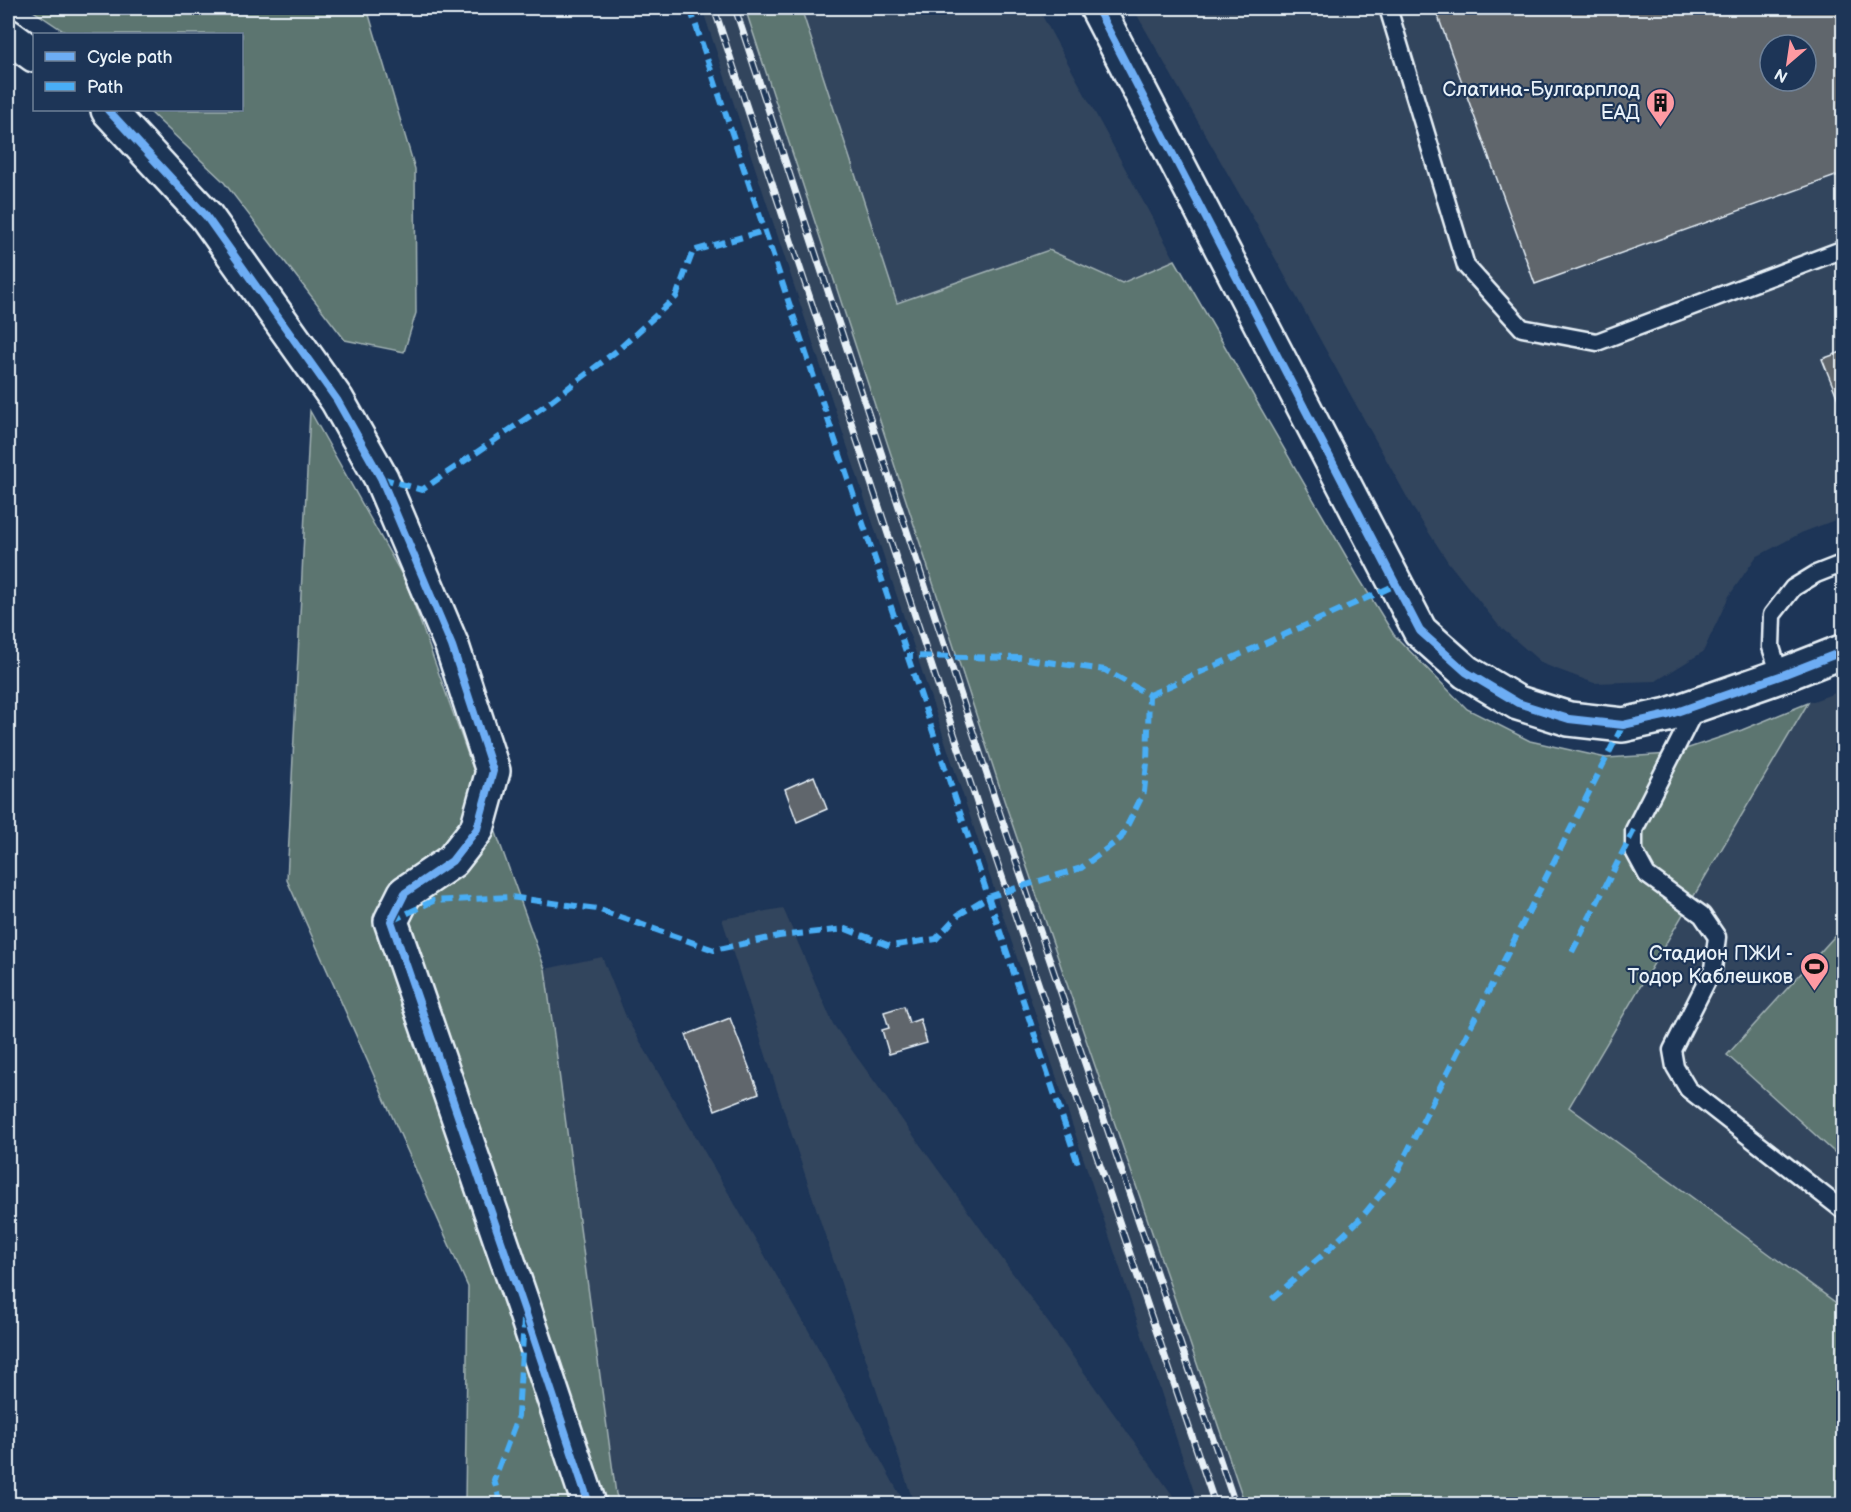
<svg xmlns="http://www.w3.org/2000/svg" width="1851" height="1512" font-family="'Balsamiq Sans',sans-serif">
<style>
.built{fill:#31445d;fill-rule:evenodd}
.green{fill:#5b7470;stroke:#a2b2b4;stroke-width:1.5}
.building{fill:#60666c;stroke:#e8f1f8;stroke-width:1.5;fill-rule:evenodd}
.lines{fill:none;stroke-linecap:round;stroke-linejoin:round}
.lane-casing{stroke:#e8f1f8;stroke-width:21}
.street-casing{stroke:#e8f1f8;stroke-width:38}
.lane{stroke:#1d3557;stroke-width:16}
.street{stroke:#1d3557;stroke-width:33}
.rail-casing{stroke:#e8f1f8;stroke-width:7}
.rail{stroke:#1d3557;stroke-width:4.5;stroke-dasharray:14;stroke-linecap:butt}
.quiet{stroke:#49aef6;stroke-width:6;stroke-dasharray:12 6;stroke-linecap:butt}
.cycleway-casing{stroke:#1d3557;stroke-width:11}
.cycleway{stroke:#6dadf4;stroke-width:8}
.labels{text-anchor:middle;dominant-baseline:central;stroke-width:4.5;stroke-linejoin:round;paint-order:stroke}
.poi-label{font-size:20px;fill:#e8f1f8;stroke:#1d3557;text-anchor:end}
</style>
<rect width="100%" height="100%" fill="#1d3557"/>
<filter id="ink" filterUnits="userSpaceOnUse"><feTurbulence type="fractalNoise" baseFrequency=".0167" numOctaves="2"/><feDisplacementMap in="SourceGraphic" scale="12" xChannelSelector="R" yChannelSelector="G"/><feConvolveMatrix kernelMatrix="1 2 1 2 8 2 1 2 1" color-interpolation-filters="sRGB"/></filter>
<g filter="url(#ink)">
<!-- built -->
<g class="built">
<polygon points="702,8 745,8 1004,800 1245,1504 1198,1504"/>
<polygon points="801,8 1038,8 1175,260 1122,283 1049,250 896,303"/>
<path d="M1133 8H1843V517L1801 533 1756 557 1729 596 1703 652 1656 681 1594 683 1543 664 1499 626 1448 562 1413 508 1253 218ZM1770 45H1806V81H1770Z"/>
<polygon points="1843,690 1843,1308 1569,1107 1808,703"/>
<polygon points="783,908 833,1024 1179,1504 914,1504 778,1093 722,919"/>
<polygon points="602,957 627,1019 810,1333 905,1504 620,1504 616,1494 545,969"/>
</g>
<!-- green -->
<g class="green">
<polygon points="29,8 367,8 415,169 416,313 404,352 345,340 223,181 148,110 242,110 242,34 68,34"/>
<polygon points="745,8 801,8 897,303 1049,250 1122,283 1175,260 1357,575 1394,635 1467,709 1530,741 1606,758 1671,754 1742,730 1808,703 1569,1107 1843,1308 1843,1504 1245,1504 1004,800"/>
<polygon points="310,411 406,582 545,969 616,1494 620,1504 465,1504 468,1287 287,880"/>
<polygon points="1843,927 1843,1160 1727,1055"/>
</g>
<!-- building -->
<g class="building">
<path d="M1435 8H1844V173L1535 284ZM1770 45H1806V81H1770Z"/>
<polygon points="1844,351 1844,414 1822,359"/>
<polygon points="814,776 827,809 797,822 785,789"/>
<polygon points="904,1006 909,1023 920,1019 927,1043 889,1054 882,1030 889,1028 884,1012"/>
<polygon points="730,1018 759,1093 715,1110 686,1035"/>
</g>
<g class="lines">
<defs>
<g id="lane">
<polyline points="1388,8 1466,266 1522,328 1597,342 1844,249"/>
<polyline points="1780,676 1771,647 1772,615 1793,588 1816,574 1844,563"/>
<polyline points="1696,708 1634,830 1634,851 1647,875 1702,915 1717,937 1713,969 1672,1050 1675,1067 1688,1089 1844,1211"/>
</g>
<g id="street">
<polyline points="1097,8 1420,631 1466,672 1518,703 1569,719 1623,725 1668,715 1780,676 1844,651"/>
<polyline points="8,36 34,55"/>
<polyline points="108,110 206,216 337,400 381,478 452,646 493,771 477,829 452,861 405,893 391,921 524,1308 589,1504"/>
</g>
</defs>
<!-- lane casing -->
<use href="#lane" class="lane-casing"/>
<!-- street casing -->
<use href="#street" class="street-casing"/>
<!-- lane -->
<use href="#lane" class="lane"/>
<!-- street -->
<use href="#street" class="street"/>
<defs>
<g id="rail">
<polyline points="714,8 978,806 1215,1504"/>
<polyline points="735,8 997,805 1235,1504"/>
</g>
</defs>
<!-- rail casing -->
<use href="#rail" class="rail-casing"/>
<!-- rail -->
<use href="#rail" class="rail"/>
<!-- quiet -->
<g class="quiet">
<polyline points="690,8 1078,1164"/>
<polyline points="381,478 422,490 546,405 619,349 676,297 693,251 764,231"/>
<polyline points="1149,695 1396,585"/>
<polyline points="391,921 433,901 510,897 597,909 714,950 779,936 846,929 890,946 936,939 958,915 988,897 1081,868 1121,838 1144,792 1147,763 1149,695 1105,670 1020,658 907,656"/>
<polyline points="1572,952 1634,830"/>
<polyline points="1272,1299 1325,1253 1362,1217 1394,1178 1623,725"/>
<polyline points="501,1504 494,1480 518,1416 524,1320"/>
</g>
<defs>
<g id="cycleway">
<polyline points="1097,8 1420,631 1466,672 1518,703 1569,719 1623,725 1668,715 1780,676 1844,651"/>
<polyline points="108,110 206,216 337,400 381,478 452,646 493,771 477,829 452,861 405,893 391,921 524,1308 589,1504"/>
</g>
</defs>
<!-- cycleway casing -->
<use href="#cycleway" class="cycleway-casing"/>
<!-- cycleway -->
<use href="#cycleway" class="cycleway"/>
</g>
</g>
<!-- icons -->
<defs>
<symbol id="building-pin" viewBox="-11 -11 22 30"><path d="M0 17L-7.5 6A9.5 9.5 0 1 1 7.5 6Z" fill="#ff9aa2" stroke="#1d3557"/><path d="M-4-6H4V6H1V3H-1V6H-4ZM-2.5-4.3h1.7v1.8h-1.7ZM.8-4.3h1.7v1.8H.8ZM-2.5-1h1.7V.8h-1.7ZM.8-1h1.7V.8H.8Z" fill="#111"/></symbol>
<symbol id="stadium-pin" viewBox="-11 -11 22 30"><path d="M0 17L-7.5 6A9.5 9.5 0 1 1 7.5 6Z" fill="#ff9aa2" stroke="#1d3557"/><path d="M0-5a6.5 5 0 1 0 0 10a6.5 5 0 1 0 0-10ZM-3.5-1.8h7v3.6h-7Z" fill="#111"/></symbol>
</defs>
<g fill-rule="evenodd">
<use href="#building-pin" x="1644" y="86" width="33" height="45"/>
<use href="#stadium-pin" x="1798" y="950" width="33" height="45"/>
</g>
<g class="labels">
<!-- poi labels -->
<g class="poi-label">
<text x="1640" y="90">Слатина-Булгарплод<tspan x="1640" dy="23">ЕАД</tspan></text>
<text x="1793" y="954">Стадион ПЖИ -<tspan x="1793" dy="23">Тодор Каблешков</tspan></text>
</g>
</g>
<!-- margin -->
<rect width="1851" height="1512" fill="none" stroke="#1d3557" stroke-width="30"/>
<rect x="15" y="15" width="1821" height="1482" fill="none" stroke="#e8f1f8" stroke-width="2" filter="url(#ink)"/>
<!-- legend -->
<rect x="33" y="33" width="210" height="78" fill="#1d3557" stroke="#6e8097" stroke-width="1.5"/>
<rect x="45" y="52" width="30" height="9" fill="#6dadf4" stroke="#6e8097" stroke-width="1.5"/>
<text x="87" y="63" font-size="18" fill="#e8f1f8">Cycle path</text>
<rect x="45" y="82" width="30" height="9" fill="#49aef6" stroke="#6e8097" stroke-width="1.5"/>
<text x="87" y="93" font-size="18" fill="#e8f1f8">Path</text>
<!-- north arrow -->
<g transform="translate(1788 63) rotate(209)"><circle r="28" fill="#1d3557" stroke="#6e8097" stroke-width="1.5"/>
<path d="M0-4.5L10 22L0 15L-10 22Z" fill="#ff9aa2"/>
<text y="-9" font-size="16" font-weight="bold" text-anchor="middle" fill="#e8f1f8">N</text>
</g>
</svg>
